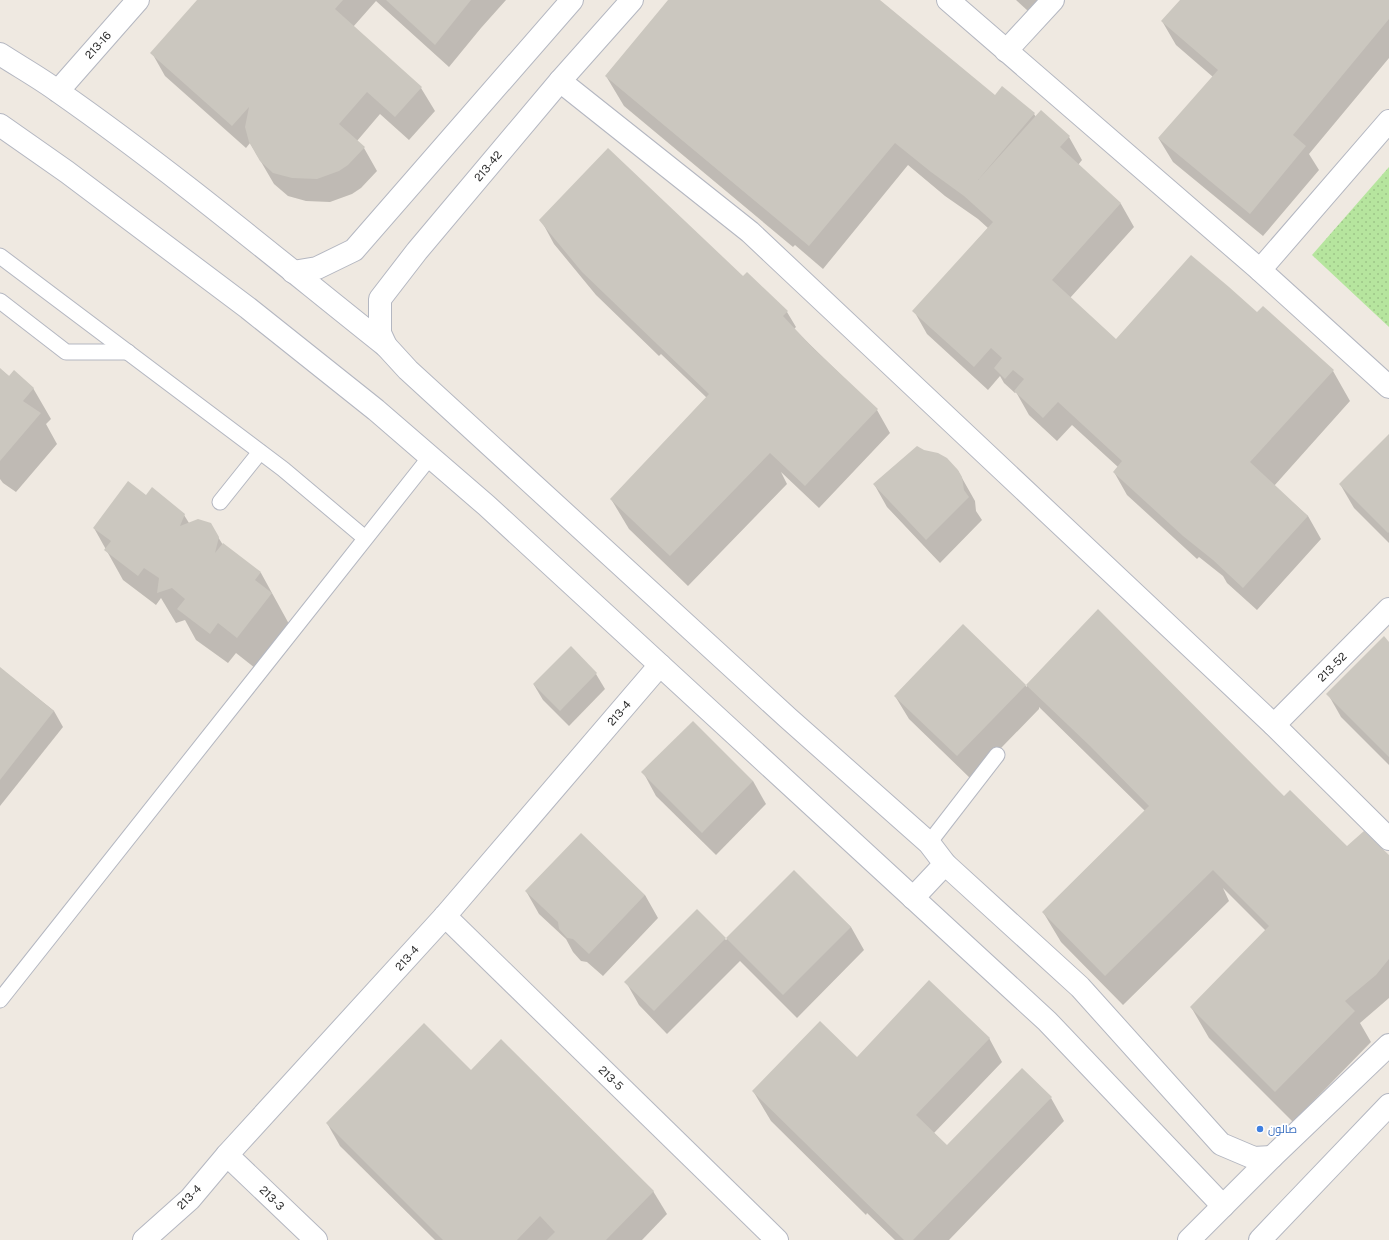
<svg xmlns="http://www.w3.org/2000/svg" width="1389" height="1240" font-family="'Public Sans',Cairo,sans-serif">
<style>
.grass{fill:url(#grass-dots)}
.shadow{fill:#0003}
.building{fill:#cbc7bf}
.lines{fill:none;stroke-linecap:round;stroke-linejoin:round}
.lane-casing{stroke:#b4b7c1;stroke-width:17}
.street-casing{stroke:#b4b7c1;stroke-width:24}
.secondary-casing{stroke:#b4b7c1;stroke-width:24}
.lane{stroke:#fff;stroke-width:15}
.street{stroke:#fff;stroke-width:22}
.secondary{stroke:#fff;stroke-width:22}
.shop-dot{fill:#3f7fe0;stroke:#fff;stroke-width:1.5}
.labels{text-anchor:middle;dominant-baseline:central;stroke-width:3.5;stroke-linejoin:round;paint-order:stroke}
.street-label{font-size:11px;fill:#2e2e2e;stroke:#fff}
.shop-label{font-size:11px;fill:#366cbe;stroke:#fff;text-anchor:start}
</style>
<defs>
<pattern id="grass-dots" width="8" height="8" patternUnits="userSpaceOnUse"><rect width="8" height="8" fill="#b6e59e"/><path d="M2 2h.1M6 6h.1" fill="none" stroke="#9dc588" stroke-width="1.8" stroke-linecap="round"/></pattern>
</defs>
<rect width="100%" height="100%" fill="#efe9e1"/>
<!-- grass -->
<polygon class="grass" points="1389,167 1389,327 1312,255"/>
<!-- shadow -->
<g class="shadow">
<polygon points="198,0 506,0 481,28 449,67 376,1 353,27 421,88 435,111 409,140 380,114 357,141 364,148 377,171 361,188 352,194 330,202 306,201 288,196 274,184 250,143 246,148 165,76 152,53"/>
<polygon points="669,0 879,0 995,96 1002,88 1034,114 1036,117 1069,137 1082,160 1078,165 1121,204 1134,227 1070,298 1116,340 1257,314 1333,371 1350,401 1274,486 1308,516 1321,539 1257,610 1227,583 1223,576 1199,557 1197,559 1127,495 1114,472 1118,467 1072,425 1057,441 1029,415 1016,392 1015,393 1004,383 1000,376 988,390 927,334 914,311 988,228 978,219 945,196 908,165 823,269 795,245 793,247 624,106 606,76"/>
<polygon points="1016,0 1060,0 1040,22"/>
<polygon points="1181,0 1389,0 1389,58 1309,154 1319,170 1263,236 1173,162 1159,139 1213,77 1176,45 1162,21"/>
<polygon points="541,220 743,277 787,312 796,327 794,329 877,410 890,433 819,508 781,472 787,484 688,586 629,529 611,499 707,398 661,354 659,356 596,295 554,244"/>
<polygon points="0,369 10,377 33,388 51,419 46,424 57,444 16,492 3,483 0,479"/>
<polygon points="1389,435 1389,543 1354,508 1340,484"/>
<polygon points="958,471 975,501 976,511 982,520 940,563 887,507 874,484"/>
<polygon points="146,496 184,515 189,523 210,524 223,545 261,573 289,624 255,668 236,653 228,663 196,640 185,620 176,623 161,598 156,605 123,580 94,528"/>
<polygon points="963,625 1027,687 1027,685 1284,798 1347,847 1389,856 1389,998 1360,1023 1371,1042 1293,1122 1209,1038 1191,1007 1266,931 1223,888 1229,901 1123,1005 1061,942 1043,912 1145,811 1039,707 1039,709 971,779 909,719 895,696"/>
<polygon points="1389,643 1389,765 1341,717 1328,694"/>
<polygon points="0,668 54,711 63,727 0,806"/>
<polygon points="596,674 605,689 569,726 543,700 534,685"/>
<polygon points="643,772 753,781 766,804 716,855 656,796"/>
<polygon points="794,871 851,927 864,950 797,1018 740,961 667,1034 639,1005 626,982 697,910 726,940"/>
<polygon points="526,891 645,895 658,918 603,976 587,962 581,961 573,952 566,939 539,914"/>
<polygon points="989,1038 1002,1062 934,1133 947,1147 1051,1098 1064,1121 949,1240 895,1240 867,1213 866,1215 771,1121 753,1091 860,1061"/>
<polygon points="471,1071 653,1191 667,1214 642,1240 435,1240 340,1146 327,1123"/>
</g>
<!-- building -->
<g class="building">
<polygon points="197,0 343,0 335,9 422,87 395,117 367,92 339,124 365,147 348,165 339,171 317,179 292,178 273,173 260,161 249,142 245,127 249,107 232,126 150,53"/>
<polygon points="386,0 471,0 435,45"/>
<polygon points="668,0 880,0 995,95 1002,86 1035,113 978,180 1041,110 1070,136 1060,147 1121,203 1052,280 1116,339 1191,255 1229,287 1257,312 1263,306 1334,370 1250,462 1308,516 1243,588 1213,560 1183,536 1113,472 1122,461 1058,402 1043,418 1014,391 1024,379 1013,370 1005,379 994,368 1002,358 991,348 974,367 912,311 993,222 964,196 931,172 895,143 809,246 605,76"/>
<polygon points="1180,0 1389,0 1389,19 1293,135 1306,146 1250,214 1158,138 1218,70 1161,21"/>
<polygon points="608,148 743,276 747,272 788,311 783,316 813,348 878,409 805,486 770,453 670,556 610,499 709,394 582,272 539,220"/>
<polygon points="0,368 9,376 14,370 34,388 23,401 41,413 0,461"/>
<polygon points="1389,434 1389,532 1388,533 1339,484"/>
<polygon points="917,446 924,450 938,453 947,458 958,470 962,477 964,490 969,497 926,540 873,484"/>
<polygon points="128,481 146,495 152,487 185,514 180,526 198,519 211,523 219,537 215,553 223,543 261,572 255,580 272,593 237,638 218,623 210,634 177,609 185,599 172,588 157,593 159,578 144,568 138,576 104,550 111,541 93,528"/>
<polygon points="1098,609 1284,796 1290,790 1347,846 1364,831 1389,855 1389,959 1376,975 1345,1001 1355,1011 1275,1092 1190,1007 1269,926 1213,870 1105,976 1042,912 1149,806 1090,746 1026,685"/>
<polygon points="963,624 1026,685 957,756 894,696"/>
<polygon points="1384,636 1389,642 1389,757 1326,694"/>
<polygon points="571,646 597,673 560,711 533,684"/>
<polygon points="0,667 54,711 0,780"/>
<polygon points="693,721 753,781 702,833 641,772"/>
<polygon points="581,833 645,895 589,954 573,939 567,938 559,929 558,922 525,891"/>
<polygon points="794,870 851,927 783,995 726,938"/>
<polygon points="697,909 726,938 654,1011 624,982"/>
<polygon points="929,980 990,1038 916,1115 947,1145 1022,1068 1052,1097 913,1240 904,1240 752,1091 820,1021 857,1057"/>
<polygon points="424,1023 471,1070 501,1039 654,1191 606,1240 547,1240 555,1232 540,1216 517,1240 443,1240 326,1123"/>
</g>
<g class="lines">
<defs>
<g id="lane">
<polyline points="0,256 283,469 365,538"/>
<polyline points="0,301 66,352 128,352"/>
<polyline points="220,502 260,452"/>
<polyline points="929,843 997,755"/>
<polyline points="0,1000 430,457"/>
</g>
<g id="street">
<polyline points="948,0 1260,270 1389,387"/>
<polyline points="1006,51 1053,0"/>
<polyline points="560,81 750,232 1274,725 1389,839"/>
<polyline points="58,91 138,0"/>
<polyline points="1260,270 1389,121"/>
<polyline points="1274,725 1389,609"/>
<polyline points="445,916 777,1240"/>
<polyline points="227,1155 316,1240"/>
<polyline points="144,1240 190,1199 227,1155 445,916 660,665"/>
</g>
<g id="secondary">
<path d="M0 54C20 67 40 78 59 92 172 171 278 260 386 346L408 370 788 718 929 843 945 864 1080 987 1221 1144 1254 1158 1272 1157"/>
<polyline points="0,125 67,172 248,308 376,410 486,505 1047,1021 1223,1206"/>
<polyline points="293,272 317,268 354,250 572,0"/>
<polyline points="386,346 380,333 380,299 417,251 560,81 632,0"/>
<polyline points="913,898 945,864"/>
<polyline points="1189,1240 1272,1157 1389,1045"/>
<polyline points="1260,1240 1389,1105"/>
</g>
</defs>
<!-- lane casing -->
<use href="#lane" class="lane-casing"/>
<!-- street casing -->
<use href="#street" class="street-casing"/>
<!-- secondary casing -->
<use href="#secondary" class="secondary-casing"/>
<!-- lane -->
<use href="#lane" class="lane"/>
<!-- street -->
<use href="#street" class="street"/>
<!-- secondary -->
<use href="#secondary" class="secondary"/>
</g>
<!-- markers -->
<circle class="shop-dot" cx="1260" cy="1129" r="4"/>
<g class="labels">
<!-- street labels -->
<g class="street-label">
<text transform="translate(98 45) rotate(-48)">213-16</text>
<text transform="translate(488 166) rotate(-50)">213-42</text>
<text transform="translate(1332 667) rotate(-45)">213-52</text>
<text transform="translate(619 713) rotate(-49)">213-4</text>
<text transform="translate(407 958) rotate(-48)">213-4</text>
<text transform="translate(611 1078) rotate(44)">213-5</text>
<text transform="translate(189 1197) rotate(-46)">213-4</text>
<text transform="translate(272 1198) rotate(44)">213-3</text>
</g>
<!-- shop labels -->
<g class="shop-label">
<text x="1268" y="1129">صالون</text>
</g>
</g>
</svg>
